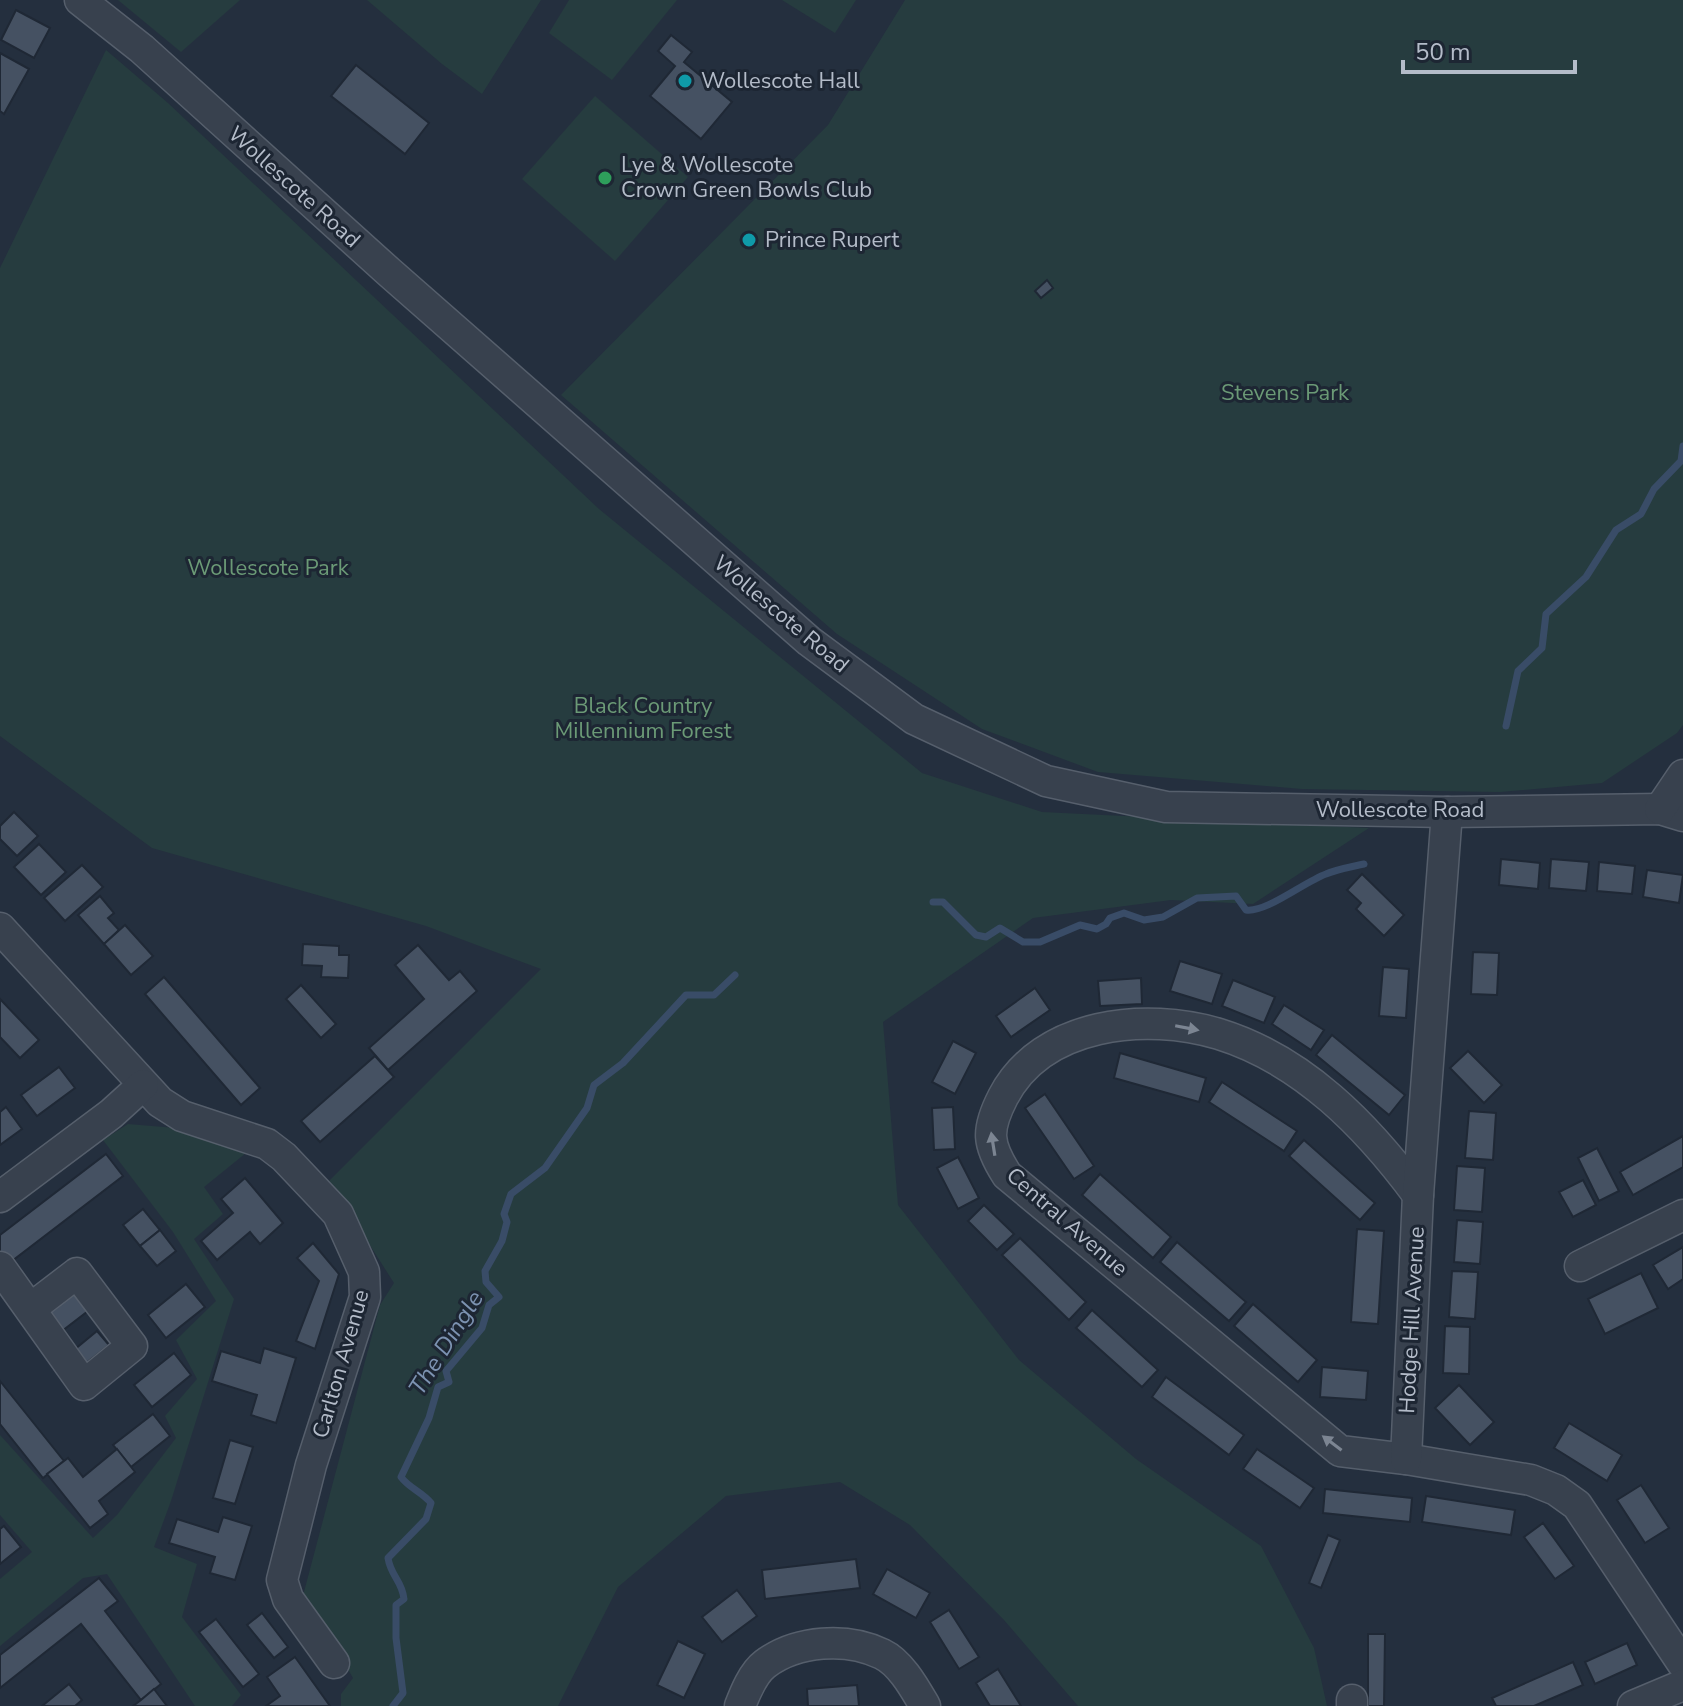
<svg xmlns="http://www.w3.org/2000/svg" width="1683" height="1706" font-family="'Nunito Sans',sans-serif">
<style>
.green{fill:#263c3f}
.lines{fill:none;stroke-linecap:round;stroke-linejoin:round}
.stream{stroke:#394c67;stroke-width:7}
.building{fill:#455162;stroke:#1f2835;stroke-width:2}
.minor-casing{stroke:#565f6c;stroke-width:33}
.minor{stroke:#38414e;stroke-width:30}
.oneway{fill:#7c8592}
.culture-dot{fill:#0f9aa8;stroke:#1d2633;stroke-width:3}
.leisure-dot{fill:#2e9e5b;stroke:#1d2633;stroke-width:3}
.labels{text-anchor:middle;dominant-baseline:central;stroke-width:6;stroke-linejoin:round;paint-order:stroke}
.poi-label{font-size:22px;fill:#b4bcc9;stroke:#1d2633;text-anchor:start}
.street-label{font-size:22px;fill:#b4bcc9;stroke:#1d2633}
.park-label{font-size:22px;fill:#6b9a76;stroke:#1d2633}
.water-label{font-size:24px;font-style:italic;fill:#7c92b1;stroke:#1d2633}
</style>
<rect width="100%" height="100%" fill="#242f3e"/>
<!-- green -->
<g class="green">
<polygon points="118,0 240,0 181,52"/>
<polygon points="367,0 541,0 482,94 442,64"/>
<polygon points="569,0 677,0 612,80 549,33"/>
<polygon points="782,0 856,0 835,33"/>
<polygon points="905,0 1683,0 1683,725 1677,733 1602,783 1500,792 1302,789 1098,772 982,729 837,634 561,395 828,125"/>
<polygon points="106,50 168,103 599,509 922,773 1042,812 1369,828 1253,904 1171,900 1033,918 883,1022 898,1205 1019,1360 1136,1459 1261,1546 1314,1648 1327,1706 1078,1706 1004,1620 910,1525 840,1482 726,1496 618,1587 558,1706 341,1706 341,1694 353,1678 338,1652 300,1607 380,1305 394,1283 329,1181 541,969 426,926 152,848 0,736 0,268"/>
<polygon points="595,96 688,177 615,261 522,179"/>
<polygon points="128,1124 176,1128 246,1153 204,1187 223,1214 194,1239 234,1299 171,1501 154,1547 197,1564 182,1617 241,1695 232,1706 195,1706 107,1574 83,1578 0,1646 0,1579 32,1552 0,1515 0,1435 93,1538 117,1515 176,1438 165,1416 197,1379 176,1340 216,1301 173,1232 103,1140"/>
</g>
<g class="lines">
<!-- stream -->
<g class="stream">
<polyline points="1506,726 1518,671 1542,648 1546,614 1586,577 1616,530 1641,514 1654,489 1681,461 1683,446"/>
<path d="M933 902H943L976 935 986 937 1000 928 1023 942H1040L1080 925 1097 929 1106 924 1110 918 1124 913 1144 920 1163 917 1197 898 1236 896 1246 910C1266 913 1304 882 1326 874 1338 869 1351 867 1364 864"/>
<path d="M393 1706 403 1693 396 1638V1605L404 1599C402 1580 391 1577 388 1558L426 1519 431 1503C422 1492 409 1488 401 1477L429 1418 438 1387 449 1382 446 1371 482 1328 489 1305 499 1297 486 1282 485 1271 502 1241 507 1222 504 1214 511 1194 545 1168 587 1108 594 1085 623 1063 686 995H714L735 975"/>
</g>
</g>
<!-- building -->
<g class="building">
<polygon points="16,10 50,28 34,58 1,40"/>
<polygon points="671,35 692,52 684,62 732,102 701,139 650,96 675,66 658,51"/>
<polygon points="0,53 29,69 4,114 0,111"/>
<polygon points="356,65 429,123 405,154 331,96"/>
<polygon points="1047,280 1053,288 1041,298 1035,291"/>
<polygon points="14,812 38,836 17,856 0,839 0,826"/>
<polygon points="39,844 66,872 41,895 14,867"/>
<polygon points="1501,859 1540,863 1538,889 1499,885"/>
<polygon points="1551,859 1589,862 1586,891 1549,888"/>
<polygon points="1599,862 1635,866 1632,894 1597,891"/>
<polygon points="82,865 103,887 65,921 44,898"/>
<polygon points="1647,870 1683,875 1679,903 1643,897"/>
<polygon points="1362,874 1404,915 1384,936 1356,909 1361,903 1347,890"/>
<polygon points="100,896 114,913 108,918 119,930 104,944 78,915"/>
<polygon points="125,925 153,956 131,975 104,944"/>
<polygon points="303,944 339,946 339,955 349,955 348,978 321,977 322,966 302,965"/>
<polygon points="418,945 449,980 460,971 477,991 388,1070 369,1048 424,999 395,965"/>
<polygon points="1473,952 1499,953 1497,995 1471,994"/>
<polygon points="1180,961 1222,974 1212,1004 1170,991"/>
<polygon points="1383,967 1409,969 1406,1018 1379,1016"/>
<polygon points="164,977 260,1088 241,1105 145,994"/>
<polygon points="1141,978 1142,1004 1100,1006 1098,981"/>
<polygon points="1233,980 1275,997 1264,1023 1222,1006"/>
<polygon points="301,985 336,1024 321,1038 286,999"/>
<polygon points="1035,988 1050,1010 1011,1037 996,1016"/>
<polygon points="0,999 39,1040 20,1058 0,1037"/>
<polygon points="1284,1005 1324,1030 1311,1050 1272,1024"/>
<polygon points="1332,1035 1405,1095 1389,1115 1316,1055"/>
<polygon points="953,1041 976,1053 955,1094 932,1082"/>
<polygon points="1468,1051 1502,1085 1484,1103 1450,1068"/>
<polygon points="1120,1053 1206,1078 1199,1102 1114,1078"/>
<polygon points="375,1056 394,1077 320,1142 301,1121"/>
<polygon points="59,1067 75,1088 37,1116 21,1095"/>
<polygon points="1222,1082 1297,1131 1284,1151 1209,1102"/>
<polygon points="1045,1094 1094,1166 1074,1179 1025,1108"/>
<polygon points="6,1107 22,1129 0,1145 0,1112"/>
<polygon points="953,1107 955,1149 934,1150 932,1108"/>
<polygon points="1469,1111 1496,1113 1493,1160 1465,1158"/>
<polygon points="1683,1136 1683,1167 1633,1195 1620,1172"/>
<polygon points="1304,1140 1375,1203 1360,1220 1289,1156"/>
<polygon points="1597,1148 1619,1191 1599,1201 1578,1158"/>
<polygon points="106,1154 123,1176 8,1264 0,1253 0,1235"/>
<polygon points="958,1157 979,1198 958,1209 937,1168"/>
<polygon points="1457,1166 1485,1168 1482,1212 1454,1210"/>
<polygon points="1100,1174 1171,1237 1153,1258 1082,1195"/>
<polygon points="245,1178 283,1223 260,1244 250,1232 217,1260 201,1241 233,1213 221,1199"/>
<polygon points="1583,1180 1596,1205 1573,1217 1559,1192"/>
<polygon points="984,1205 1014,1234 997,1250 968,1221"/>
<polygon points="143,1209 160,1230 140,1246 123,1225"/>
<polygon points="1457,1220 1483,1222 1480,1264 1454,1262"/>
<polygon points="1357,1229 1384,1231 1378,1324 1351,1322"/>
<polygon points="160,1230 176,1251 157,1266 140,1246"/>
<polygon points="1020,1238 1086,1302 1069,1320 1002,1255"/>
<polygon points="1177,1242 1246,1302 1229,1321 1160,1262"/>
<polygon points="313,1243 339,1274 315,1349 296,1341 319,1281 297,1258"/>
<polygon points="1683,1247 1683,1279 1668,1289 1653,1265"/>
<polygon points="1452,1271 1478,1272 1475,1319 1449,1317"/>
<polygon points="1641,1273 1658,1308 1605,1334 1588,1299"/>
<polygon points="186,1284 205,1307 166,1338 148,1315"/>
<polygon points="72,1291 88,1311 62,1331 46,1311"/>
<polygon points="1253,1304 1317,1360 1298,1382 1234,1326"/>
<polygon points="1092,1310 1158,1370 1142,1387 1076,1328"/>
<polygon points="1445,1326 1470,1327 1469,1374 1443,1373"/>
<polygon points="97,1331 109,1345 85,1364 74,1350"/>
<polygon points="264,1348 296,1358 276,1423 251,1415 257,1395 212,1381 221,1351 260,1363"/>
<polygon points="174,1353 191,1375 152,1407 134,1385"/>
<polygon points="1322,1367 1368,1371 1366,1400 1320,1397"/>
<polygon points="1166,1377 1244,1435 1229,1455 1152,1397"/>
<polygon points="0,1381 64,1461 43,1478 0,1424"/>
<polygon points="1459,1385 1494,1422 1470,1445 1435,1408"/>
<polygon points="153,1414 170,1436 131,1467 113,1445"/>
<polygon points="1569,1423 1622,1455 1607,1481 1554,1448"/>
<polygon points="230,1440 253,1447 235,1504 213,1498"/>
<polygon points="117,1449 135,1472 99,1501 108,1514 90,1528 47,1474 68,1458 83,1477"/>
<polygon points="1257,1449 1314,1488 1300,1508 1243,1469"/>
<polygon points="1641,1485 1669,1528 1645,1543 1617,1500"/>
<polygon points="1325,1489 1412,1498 1410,1522 1323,1513"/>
<polygon points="1426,1496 1515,1510 1511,1535 1422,1522"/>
<polygon points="223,1517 252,1526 235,1580 210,1573 215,1557 169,1543 177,1519 218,1532"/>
<polygon points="1543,1523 1574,1566 1555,1579 1524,1537"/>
<polygon points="4,1526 21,1547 0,1564 0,1529"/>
<polygon points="1328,1535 1340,1540 1321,1588 1309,1583"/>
<polygon points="856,1559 860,1588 765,1599 762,1570"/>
<polygon points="887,1569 930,1593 916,1618 873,1594"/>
<polygon points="99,1578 118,1601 105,1611 161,1684 141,1700 81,1624 0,1688 0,1655"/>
<polygon points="737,1590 757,1616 722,1642 702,1617"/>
<polygon points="949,1610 979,1657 959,1669 930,1622"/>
<polygon points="262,1613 288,1647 274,1658 247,1625"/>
<polygon points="216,1619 259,1674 243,1687 199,1632"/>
<polygon points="1368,1634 1385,1634 1384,1706 1368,1706"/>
<polygon points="678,1641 705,1654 684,1698 657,1685"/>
<polygon points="1627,1643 1637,1665 1595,1684 1585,1662"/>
<polygon points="295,1657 330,1706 266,1706 280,1696 267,1677"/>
<polygon points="1573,1662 1583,1685 1534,1706 1496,1706 1492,1698"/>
<polygon points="998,1669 1021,1706 990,1706 976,1683"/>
<polygon points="69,1684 82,1700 75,1706 42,1706"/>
<polygon points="857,1685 859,1706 808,1706 807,1689"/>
<polygon points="154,1689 167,1706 133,1706 141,1700"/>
</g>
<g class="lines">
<defs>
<g id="minor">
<polyline points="80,0 142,49 389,272 809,641 914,719 1046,781 1166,807 1447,812 1660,809 1683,816"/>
<polyline points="1660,809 1683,775"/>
<polyline points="0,928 160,1102 182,1116 267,1144 284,1157 338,1214 364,1272 365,1297 311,1465 282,1580 288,1599 334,1663"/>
<path d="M1418 1195C1367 1126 1303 1060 1219 1034 1146 1012 1042 1022 1003 1097 986 1130 987 1144 1007 1175L1340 1451 1406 1459 1531 1480 1556 1490 1577 1505 1683 1664"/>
<polyline points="0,1197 111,1114 143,1085"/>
<polyline points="1580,1266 1683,1215"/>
<polyline points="0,1267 84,1385 132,1346 77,1273 30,1309"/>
<polyline points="1406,1459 1418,1195 1447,812"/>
<polyline points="1352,1700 1352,1706"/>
<path d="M740 1706C745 1693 753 1673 765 1664 797 1640 847 1637 882 1654 901 1663 915 1689 925 1706"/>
<polyline points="1633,1706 1683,1685"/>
</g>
</defs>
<!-- minor casing -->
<use href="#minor" class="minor-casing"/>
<!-- minor -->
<use href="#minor" class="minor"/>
</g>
<!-- one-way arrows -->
<defs><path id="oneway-solid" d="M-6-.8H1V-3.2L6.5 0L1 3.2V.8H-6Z" transform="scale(2)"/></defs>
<g class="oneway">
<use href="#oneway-solid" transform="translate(1187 1028) rotate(11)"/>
<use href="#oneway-solid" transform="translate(993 1144) rotate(-99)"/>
<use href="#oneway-solid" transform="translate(1332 1443) rotate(-143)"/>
</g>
<!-- markers -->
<g class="culture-dot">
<circle cx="685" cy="81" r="8"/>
<circle cx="749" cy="240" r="8"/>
</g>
<circle class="leisure-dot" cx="605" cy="178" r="8"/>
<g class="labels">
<!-- poi labels -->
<g class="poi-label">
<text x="701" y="81">Wollescote Hall</text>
<text x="621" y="165">Lye &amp; Wollescote<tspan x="621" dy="25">Crown Green Bowls Club</tspan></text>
<text x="765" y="240">Prince Rupert</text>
</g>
<!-- street labels -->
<g class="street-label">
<text transform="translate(294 187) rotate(42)">Wollescote Road</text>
<text transform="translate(781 614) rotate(40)">Wollescote Road</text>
<text x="1400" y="810">Wollescote Road</text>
<text transform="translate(1067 1222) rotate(41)">Central Avenue</text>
<text transform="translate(1412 1320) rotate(-87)">Hodge Hill Avenue</text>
<text transform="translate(341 1364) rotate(-74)">Carlton Avenue</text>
</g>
<!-- park labels -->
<g class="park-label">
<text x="1285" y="393">Stevens Park</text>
<text x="268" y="568">Wollescote Park</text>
<text x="643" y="706">Black Country<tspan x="643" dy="25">Millennium Forest</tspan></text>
</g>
<!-- water labels -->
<g class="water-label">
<text transform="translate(446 1343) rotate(-58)">The Dingle</text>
</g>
</g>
<!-- scale -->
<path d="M1403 60v12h172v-12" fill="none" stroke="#b4bcc9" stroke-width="4"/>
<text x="1415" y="60" font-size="24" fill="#b4bcc9" stroke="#1d2633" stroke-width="6" paint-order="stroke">50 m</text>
</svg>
